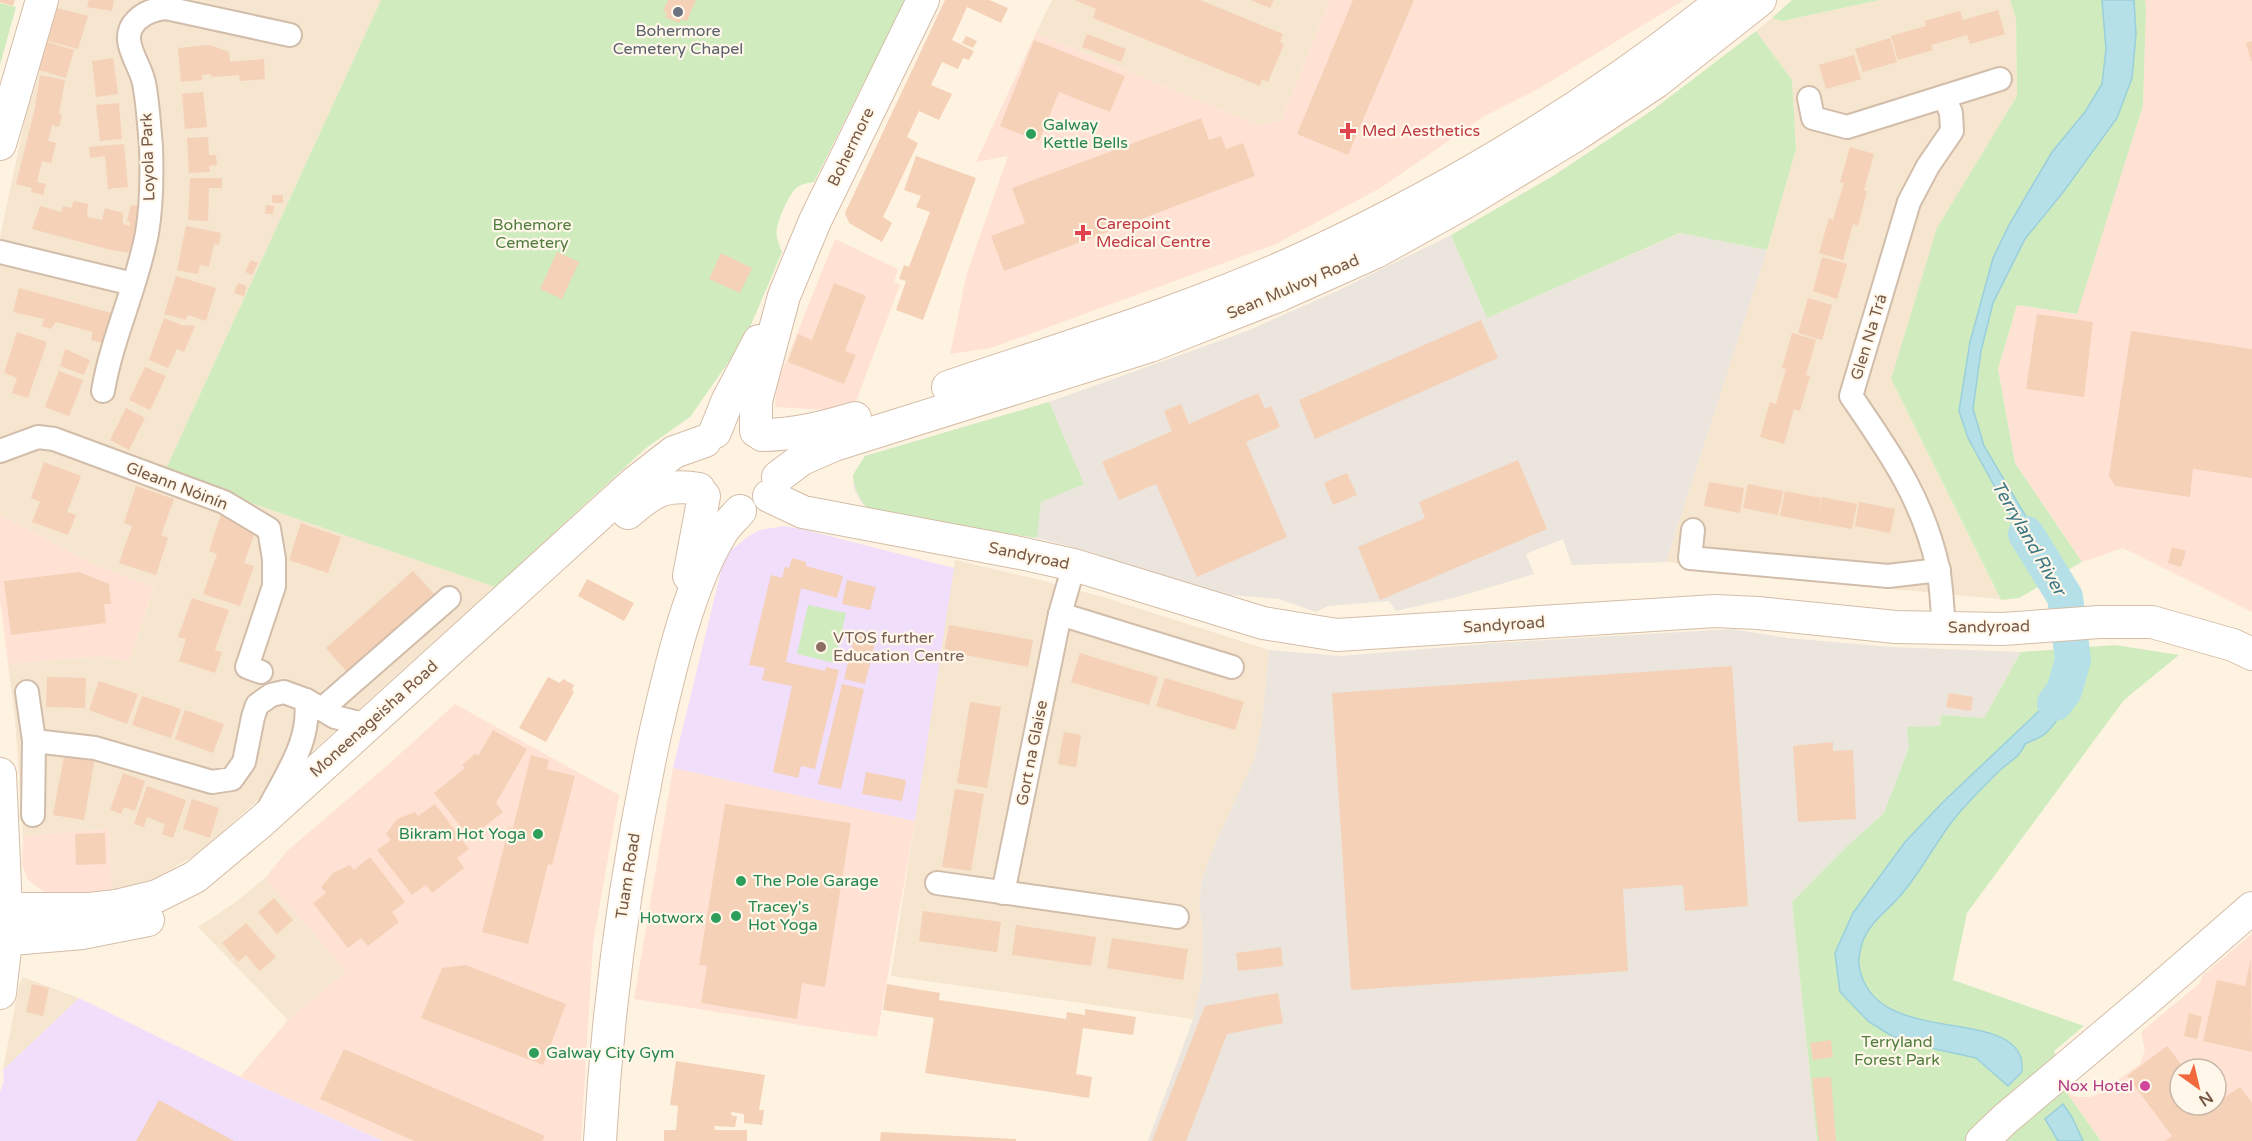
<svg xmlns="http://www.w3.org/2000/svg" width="2252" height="1141" font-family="'Varela Round',sans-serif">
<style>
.residential{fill:#f6e5cf}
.commercial{fill:#ffe2d4;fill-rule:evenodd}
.industrial{fill:#ece5dd}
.education{fill:#f0defa}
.green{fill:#d0ecbf}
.water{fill:#b5e0e8;stroke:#9acfdb;stroke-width:1.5}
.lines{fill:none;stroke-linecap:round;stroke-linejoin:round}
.river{stroke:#b5e0e8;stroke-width:36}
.building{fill:#f5d1b7}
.street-casing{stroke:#d1bdaa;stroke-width:26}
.secondary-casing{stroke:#d5bda7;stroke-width:34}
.street{stroke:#fff;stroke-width:22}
.secondary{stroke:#fff;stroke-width:32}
.worship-dot{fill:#6b7280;stroke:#fff7e9;stroke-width:2}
.health-dot{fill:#e0444e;stroke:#fff7e9;stroke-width:2}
.leisure-dot{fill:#2e9e5b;stroke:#fff7e9;stroke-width:2}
.education-dot{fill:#8d6e63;stroke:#fff7e9;stroke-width:2}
.hotel-dot{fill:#d1479c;stroke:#fff7e9;stroke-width:2}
.labels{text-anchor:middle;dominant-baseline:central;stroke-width:4.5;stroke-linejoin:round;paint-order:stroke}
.worship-label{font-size:16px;fill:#5b616d;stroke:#fff7e9}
.leisure-label{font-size:16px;fill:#27864d;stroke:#fff7e9;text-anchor:start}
.health-label{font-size:16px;fill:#be3a42;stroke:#fff7e9;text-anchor:start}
.street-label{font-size:16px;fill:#775946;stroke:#fff7e9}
.park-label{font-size:16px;fill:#4f7d3e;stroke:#fff7e9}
.education-label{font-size:16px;fill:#785e54;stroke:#fff7e9;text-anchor:start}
.hotel-label{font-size:16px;fill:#b23c85;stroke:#fff7e9;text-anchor:end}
.water-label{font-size:18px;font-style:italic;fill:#3c7784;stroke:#fff7e9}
</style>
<rect width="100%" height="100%" fill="#fef3e1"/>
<!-- residential -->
<g class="residential">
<polygon points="58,0 381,0 164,473 495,587 199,853 152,880 112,890 109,829 23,836 15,719 8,664 103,656 129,662 154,588 95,565 0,515 0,237 30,95"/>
<polygon points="1052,0 1330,0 1281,121 1258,125 1036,33"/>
<polygon points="1881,0 2010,0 2016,19 2017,96 1937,229 1891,379 2000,599 1860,586 1666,562 1767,250 1796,149 1792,80 1756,31 1772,18 1782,21"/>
<polygon points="955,560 1040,580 1103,597 1269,650 1262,723 1254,760 1212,851 1202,879 1199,905 1203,932 1202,977 1193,1019 891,976"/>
<polygon points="265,878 346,971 288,1020 198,927 233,904"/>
<polygon points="23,977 79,998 3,1070 19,986"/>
</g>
<!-- commercial -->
<g class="commercial">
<polygon points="1330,0 1684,0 1540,88 1483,117 1382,187 1276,244 991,348 950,354 967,273 1008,156 976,162 1036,33 1258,125 1281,121"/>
<polygon points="2145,0 2252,0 2252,612 2123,548 2082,562 2015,463 1998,369 2017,305 2076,314 2143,106"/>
<polygon points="835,239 898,269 894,282 900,285 856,401 827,410 775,407 776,386"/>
<polygon points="0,515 95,565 154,587 129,662 103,656 8,664 0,600"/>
<polygon points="455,704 619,795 593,944 581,1141 384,1141 240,1077 288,1020 346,971 265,878 287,851 390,763"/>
<polygon points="673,768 915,821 877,1037 634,999"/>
<polygon points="109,829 112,890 75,897 47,894 28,880 22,864 23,836"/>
<path d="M2252 934V1141H2101L2067 1093 2077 1097H2090L2098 1094 2140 1064 2145 1050 2141 1032 2200 983 2203 975ZM2180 1069H2216V1105H2180Z"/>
</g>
<!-- industrial -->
<g class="industrial">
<polygon points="1681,233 1767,250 1666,562 1572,565 1563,539 1526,554 1534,574 1457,597 1396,611 1389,601 1328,606 1316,612 1279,599 1206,593 1092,552 1037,538 871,512 861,502 854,489 853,475 865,456 1049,402 1247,331 1337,291 1451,235 1487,318"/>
<polygon points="1732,629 1787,638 1891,647 2021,652 1984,718 1941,715 1940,726 1909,747 1884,813 1846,847 1792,902 1817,1141 1148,1141 1193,1019 1202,977 1203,932 1199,905 1202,879 1212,851 1254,760 1262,723 1269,650 1341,656 1496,643"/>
</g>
<!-- education -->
<g class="education">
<polygon points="784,526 802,529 954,568 915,821 673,768 723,563 730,551 749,536 760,530"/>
<polygon points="79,998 240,1077 383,1141 0,1141 0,1092 4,1080 3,1070"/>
</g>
<!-- green -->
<g class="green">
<path d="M381 0H905L814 182C808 183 801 184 796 188 788 197 779 217 777 228 775 236 779 244 782 252L746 337 690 417 646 448 495 587 164 473Z"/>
<polygon points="1792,0 1880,0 1782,21 1772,18"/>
<polygon points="2010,0 2145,0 2146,8 2143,106 2077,314 2017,305 1998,369 2015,463 2082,562 2019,598 2001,600 1891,379 1937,228 2017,96 2016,19"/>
<polygon points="0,3 16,7 0,65"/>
<polygon points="1756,31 1792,80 1796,149 1767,250 1680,233 1487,318 1451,235 1553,176 1654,109"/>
<path d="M1049 402 1084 484 1041 502 1037 538 871 512C860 501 855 491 853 475L865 456Z"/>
<polygon points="808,605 846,613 835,663 797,654"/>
<polygon points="2115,645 2179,655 2124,700 1967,913 1953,980 2084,1026 2054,1051 2067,1093 2101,1141 1817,1141 1792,902 1846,847 1884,813 1909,747 1907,727 1940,726 1941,715 1984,718 2021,652"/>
</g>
<!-- water -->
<g class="water">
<polygon points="2102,0 2134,0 2136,34 2132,78 2117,118 2064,191 2025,239 1993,303 1981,351 1973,409 1984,446 2059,572 2046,580 1968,438 1959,411 1970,342 1993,258 2009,225 2052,152 2085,112 2102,84 2106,49"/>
<path d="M2087 655C2082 679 2064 715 2046 733 2041 738 2032 740 2025 744 2020 758 2008 762 1998 772 1988 782 1978 792 1969 802 1943 828 1928 861 1905 890 1892 908 1874 917 1864 938 1861 945 1858 958 1859 965 1871 1047 2005 1007 2021 1058 2022 1062 2022 1068 2022 1072L2008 1086 1976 1058 1935 1049 1892 1036 1869 1022 1840 992 1835 953 1853 913 1905 842 1942 803 2040 710 2058 685 2062 660Z"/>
<polygon points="2063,1104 2072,1117 2083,1141 2058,1141 2045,1119"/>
</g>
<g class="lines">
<!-- river -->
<polyline class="river" points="2026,534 2065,597 2073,660 2064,691 2055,703"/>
</g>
<!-- building -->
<g class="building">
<polygon points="0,0 15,0 13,6 0,2"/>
<polygon points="89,0 114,0 112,11 87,7"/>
<polygon points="668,0 696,0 687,21 681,19 679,23 665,17 667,13 663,11"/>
<polygon points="945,0 989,0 1008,8 1001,23 967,7 952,40 974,51 969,60 963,58 958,69 942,62 931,85 952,94 939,120 919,111 907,137 918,143 883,217 892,223 882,242 849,223 845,213"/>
<polygon points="1075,0 1200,0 1283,34 1280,42 1284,44 1268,82 1262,79 1260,86 1093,18 1096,9"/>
<polygon points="1251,0 1274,0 1270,8"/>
<polygon points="1353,0 1414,0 1348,155 1297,134"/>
<polygon points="57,8 88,16 78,49 48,41"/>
<polygon points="1998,10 2005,34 1970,44 1967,35 1931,45 1933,50 1898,60 1891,36 1926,26 1925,21 1960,11 1963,20"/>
<polygon points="1087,34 1126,49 1121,62 1082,47"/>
<polygon points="966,36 977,41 973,48 962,43"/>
<polygon points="1890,38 1897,62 1863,72 1855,49"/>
<polygon points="1034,40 1125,76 1110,112 1059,92 1039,141 1000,126"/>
<polygon points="2252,41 2252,61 2251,61 2246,43"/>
<polygon points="47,42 74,50 66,78 39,70"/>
<polygon points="210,45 229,52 230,62 264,59 265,79 240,81 239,75 212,77 211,74 202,75 202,80 181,82 178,48"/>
<polygon points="1854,55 1861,79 1826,89 1819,65"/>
<polygon points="113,58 118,94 96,97 92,61"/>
<polygon points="40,75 65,80 59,114 62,115 59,127 52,125 48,141 56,143 51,163 42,161 37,182 46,184 43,195 31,192 32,188 16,184 35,108"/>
<polygon points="203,92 207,127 185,129 182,94"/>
<polygon points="119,103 122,139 100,141 96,105"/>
<polygon points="1201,118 1209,140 1221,136 1226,149 1243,143 1255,176 1004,271 991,236 1025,223 1012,188"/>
<polygon points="208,137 209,155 216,155 217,165 209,166 210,172 189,173 187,138"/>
<polygon points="124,144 128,187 108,189 105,156 90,158 89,147"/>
<polygon points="1850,147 1874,154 1864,190 1867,191 1858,226 1853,224 1843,260 1819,253 1829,218 1833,220 1844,183 1840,182"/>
<polygon points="916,156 976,178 923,320 896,310 906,281 899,279 904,265 909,267 930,212 916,207 921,196 904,190"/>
<polygon points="190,178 222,178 222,188 209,188 208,221 188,220"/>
<rect x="272" y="195" width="11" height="8"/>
<polygon points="74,201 88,204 87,217 102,220 105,208 123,213 123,224 130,226 130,222 127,221 131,205 141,207 132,253 111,250 32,229 40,206 61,212 63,206 71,208"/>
<polygon points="266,205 274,206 273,214 265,214"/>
<polygon points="186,226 221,233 219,245 214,244 209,267 200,265 198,274 177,270"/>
<polygon points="557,252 579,262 562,299 540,289"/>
<polygon points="721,253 752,268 740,293 709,279"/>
<polygon points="1822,257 1847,264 1837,299 1813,291"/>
<polygon points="251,260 258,263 252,275 245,272"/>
<polygon points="176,276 216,288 206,321 188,315 186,320 164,314"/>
<polygon points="238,283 247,286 244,296 234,293"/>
<polygon points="834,283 866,296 845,351 856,355 844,384 788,362 798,334 812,340"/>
<polygon points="19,288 115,314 108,344 91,340 93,332 56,322 51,329 42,326 44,319 13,312"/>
<polygon points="1808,298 1832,305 1822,340 1798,333"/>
<polygon points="2037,314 2093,322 2084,397 2026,389"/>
<polygon points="164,318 181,325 195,326 184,352 177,349 168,368 149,360"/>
<polygon points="1481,320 1498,358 1315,439 1299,400"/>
<polygon points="2131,331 2252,349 2252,478 2193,469 2190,497 2115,486 2109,476"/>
<polygon points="17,332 47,342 28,398 12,393 17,378 4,373"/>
<polygon points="1792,333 1816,340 1806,375 1810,376 1800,411 1794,409 1784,444 1760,437 1770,402 1776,404 1786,369 1782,368"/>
<polygon points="65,349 90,360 84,375 60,366"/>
<polygon points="145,367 166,376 150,410 129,400"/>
<polygon points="59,371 83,380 69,416 45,407"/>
<polygon points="1258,393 1265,409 1271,406 1280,427 1246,442 1287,537 1197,577 1156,484 1119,500 1102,462 1172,431 1164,411 1181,404 1189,424"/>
<polygon points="126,408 145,418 129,450 110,440"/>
<polygon points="1518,460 1547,529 1380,600 1358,547 1425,518 1419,502"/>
<polygon points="44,462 81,476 67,512 76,515 68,535 32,522 40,502 31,498"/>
<polygon points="1347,473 1357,495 1333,505 1324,483"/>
<polygon points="1709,482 1744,488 1740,513 1704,506"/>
<polygon points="1748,484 1783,491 1778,515 1743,508"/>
<polygon points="136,486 174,499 161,535 168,538 156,575 119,563 132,526 124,523"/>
<polygon points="1785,491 1821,498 1818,516 1822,497 1857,504 1852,529 1780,516"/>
<polygon points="1859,502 1895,509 1890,533 1855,526"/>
<polygon points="221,514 257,527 244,563 254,566 240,606 203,594 217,554 209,551"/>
<polygon points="301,523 341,537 328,573 289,560"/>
<polygon points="2172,547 2186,551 2181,567 2168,563"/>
<polygon points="792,558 806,562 806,566 843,576 837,598 801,588 786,662 825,671 826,667 839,670 815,769 801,766 798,778 773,772 792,686 762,680 765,668 749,665 771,575 782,578 785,567 789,568"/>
<polygon points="413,571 435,595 347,672 326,648"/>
<polygon points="79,572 109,584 111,604 104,604 106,623 11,635 4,581"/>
<polygon points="587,579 634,603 624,621 578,596"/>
<polygon points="847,580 876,587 870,610 842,604"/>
<polygon points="192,598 229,610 215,650 222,652 215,673 179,661 186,639 178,637"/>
<polygon points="949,625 1033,640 1028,667 944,651"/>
<polygon points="856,630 877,635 865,684 844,679"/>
<polygon points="1080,653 1158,677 1149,705 1071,682"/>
<polygon points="1732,666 1748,906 1685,911 1683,885 1623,889 1628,971 1351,990 1332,693"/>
<polygon points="47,677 86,678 85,708 46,707"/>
<polygon points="548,677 560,683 563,679 574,685 572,690 574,692 546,742 519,728"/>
<polygon points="1165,678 1244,702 1235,730 1156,706"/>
<polygon points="99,681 138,694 127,724 89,710"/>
<polygon points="842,684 864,689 841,789 818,784"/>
<polygon points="1949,693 1973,697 1971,711 1946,707"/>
<polygon points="142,696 181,709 171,738 132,725"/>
<polygon points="970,702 1001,707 987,788 957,783"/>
<polygon points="185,710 224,724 213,753 175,739"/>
<polygon points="493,730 527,749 496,803 503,812 470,838 434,793 465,768 462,765 476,753 478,756"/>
<polygon points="1064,732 1081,735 1076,767 1058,764"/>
<polygon points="1833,742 1833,751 1853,750 1856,819 1798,822 1793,746"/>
<polygon points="65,751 95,757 84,820 53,815"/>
<polygon points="531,755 549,760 547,769 575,776 552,865 548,864 528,944 482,932 509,827 513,828"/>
<polygon points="866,772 906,780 902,801 862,794"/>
<polygon points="123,773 145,781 135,811 124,807 121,814 110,810"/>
<polygon points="147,786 186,800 173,838 162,834 165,824 157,821 147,817 144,827 134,824"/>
<polygon points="955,789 984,794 971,871 942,867"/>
<polygon points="192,799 219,808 210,838 183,829"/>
<polygon points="435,804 469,849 457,858 464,868 432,893 426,885 412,895 377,850 391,840 386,834 397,819 415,812 418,816"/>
<polygon points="725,804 851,823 825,987 802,983 797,1019 701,1003 707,966 699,965"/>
<polygon points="105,833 106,864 76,865 75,834"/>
<polygon points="370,857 405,902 392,912 399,922 368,946 361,938 348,948 313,903 326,893 321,887 333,873 350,865 354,870"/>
<polygon points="274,898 293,920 277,934 258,912"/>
<polygon points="923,911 1001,922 997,952 919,941"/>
<polygon points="246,923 276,957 260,971 246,955 238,962 222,943"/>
<polygon points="1016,925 1096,937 1091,966 1012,955"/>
<polygon points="1112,938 1188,949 1183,980 1107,968"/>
<polygon points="1281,947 1283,966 1238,971 1236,953"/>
<polygon points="2251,958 2252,1052 2203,1041 2217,980 2245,986"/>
<polygon points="466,965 566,1004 543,1065 421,1018 442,968"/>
<polygon points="32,984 49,988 43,1016 26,1012"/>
<polygon points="887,984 940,993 939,1000 1066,1019 1067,1012 1085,1015 1085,1009 1136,1017 1133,1035 1083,1028 1076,1074 1092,1077 1089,1098 925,1073 934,1018 883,1010"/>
<polygon points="1278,993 1283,1023 1227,1034 1186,1141 1152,1141 1205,1006"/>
<polygon points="2189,1013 2202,1017 2197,1039 2184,1036"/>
<polygon points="1831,1040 1833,1057 1813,1060 1810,1043"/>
<polygon points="2167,1046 2185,1069 2180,1069 2180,1105 2216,1105 2216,1103 2240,1087 2252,1103 2252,1141 2165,1141 2172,1136 2127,1076"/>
<polygon points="344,1049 545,1136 542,1141 414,1141 320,1099"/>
<polygon points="676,1061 765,1075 759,1110 764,1110 762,1125 744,1123 744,1114 731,1112 732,1116 737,1116 735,1127 714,1126 715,1130 747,1130 747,1141 664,1141 664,1130 676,1130 678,1106 670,1105"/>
<polygon points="1831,1077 1836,1141 1819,1141 1812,1078"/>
<polygon points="159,1100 234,1141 136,1141"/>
<polygon points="881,1132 1016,1139 1016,1141 880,1141"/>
</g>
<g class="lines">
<defs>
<g id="street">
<polyline points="1809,98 1813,118 1847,127 2000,79"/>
<polyline points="0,252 133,284"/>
<path d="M103 391C112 337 137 287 147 233 152 204 152 175 151 146 149 126 148 103 144 83 140 62 117 39 137 20 145 12 155 9 166 8L290 35"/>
<polyline points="0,451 38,437 54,439 224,502 269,529 274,559 274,586 247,667 261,672"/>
<polyline points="1693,530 1690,558 1888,576 1939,570"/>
<polyline points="1060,614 1232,667"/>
<path d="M1944 628C1942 609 1942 588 1938 568 1923 499 1890 453 1851 396L1909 202 1928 166 1952 131 1951 113 1945 98"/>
<polyline points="27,692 34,741 33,815"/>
<polyline points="322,709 449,598"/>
<polyline points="34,741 95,748 212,782 232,779 244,762 253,717 257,705 271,695 284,692 306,700 335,717 367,725"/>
<path d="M270 806C288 772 311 739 306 700"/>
<polyline points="937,883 1177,917"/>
<polyline points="1003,893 1060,614 1074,565"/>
</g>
<g id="secondary">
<polyline points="0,144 42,0"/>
<path d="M948 387C1069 346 1194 309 1310 255 1456 187 1597 101 1723 0"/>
<polyline points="756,431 756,401 784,296 815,221 923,0"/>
<polyline points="715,432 727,402 759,341"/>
<path d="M762 435C795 435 824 427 855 418"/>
<polyline points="778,477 802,459 834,445 1150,346 1280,295 1376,252 1464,203 1576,135 1656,82 1760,0"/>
<polyline points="769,496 803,512 1020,553 1074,565 1263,623 1337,635 1715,611 1758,613 1896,627 2003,629 2099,622 2152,622 2233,645 2252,654"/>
<path d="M628 513C652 492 665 483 699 489"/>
<polyline points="689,576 704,496"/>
<polyline points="0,774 6,909 6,940 0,993"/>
<polyline points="0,909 90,909 116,906 157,896 195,877 262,821 633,484 674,452 705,441"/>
<polyline points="0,940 82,933 148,920"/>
<path d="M600 1141C608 1000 626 868 656 730 670 669 689 585 722 532 727 524 734 518 740 511"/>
<polyline points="1982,1141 2004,1120 2151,996 2252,908"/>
</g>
</defs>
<!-- street casing -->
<use href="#street" class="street-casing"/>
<!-- secondary casing -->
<use href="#secondary" class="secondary-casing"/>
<!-- street -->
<use href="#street" class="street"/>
<!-- secondary -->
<use href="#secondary" class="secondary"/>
</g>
<!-- markers -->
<circle class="worship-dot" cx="678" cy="12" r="6"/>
<g class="health-dot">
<path d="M1345 122h6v6h6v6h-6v6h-6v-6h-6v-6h6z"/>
<path d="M1080 224h6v6h6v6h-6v6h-6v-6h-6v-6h6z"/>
</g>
<g class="leisure-dot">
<circle cx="1031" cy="134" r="6"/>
<circle cx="538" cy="834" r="6"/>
<circle cx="741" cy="881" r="6"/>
<circle cx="736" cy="916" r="6"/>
<circle cx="716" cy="918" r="6"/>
<circle cx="534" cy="1053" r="6"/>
</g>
<circle class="education-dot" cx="821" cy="647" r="6"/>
<circle class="hotel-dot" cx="2145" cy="1086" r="6"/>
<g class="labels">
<!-- worship labels -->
<g class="worship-label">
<text x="678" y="31">Bohermore<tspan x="678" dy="18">Cemetery Chapel</tspan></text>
</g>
<!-- leisure labels -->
<g class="leisure-label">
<text x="1043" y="125">Galway<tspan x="1043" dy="18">Kettle Bells</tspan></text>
<text x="526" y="834" text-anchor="end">Bikram Hot Yoga</text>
<text x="753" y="881">The Pole Garage</text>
<text x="748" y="907">Tracey's<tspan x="748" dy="18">Hot Yoga</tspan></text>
<text x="704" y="918" text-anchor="end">Hotworx</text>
<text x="546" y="1053">Galway City Gym</text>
</g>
<!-- health labels -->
<g class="health-label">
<text x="1362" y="131">Med Aesthetics</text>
<text x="1096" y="224">Carepoint<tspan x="1096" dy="18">Medical Centre</tspan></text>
</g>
<!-- street labels -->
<g class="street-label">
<text transform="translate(851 147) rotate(-64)">Bohermore</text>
<text transform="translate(148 157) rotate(-92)">Loyola Park</text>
<text transform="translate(1293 287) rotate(-23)">Sean Mulvoy Road</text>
<text transform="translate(1869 337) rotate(-73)">Glen Na Trá</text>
<text transform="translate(177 486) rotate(21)">Gleann Nóinín</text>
<text transform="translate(1029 556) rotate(12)">Sandyroad</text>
<text transform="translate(1504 625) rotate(-4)">Sandyroad</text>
<text transform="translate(1989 627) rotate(-1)">Sandyroad</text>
<text transform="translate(374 719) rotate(-42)">Moneenageisha Road</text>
<text transform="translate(1032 753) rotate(-79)">Gort na Glaise</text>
<text transform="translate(628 876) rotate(-81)">Tuam Road</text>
</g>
<!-- park labels -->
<g class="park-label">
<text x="532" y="225">Bohemore<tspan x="532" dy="18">Cemetery</tspan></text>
<text x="1897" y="1042">Terryland<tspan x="1897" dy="18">Forest Park</tspan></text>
</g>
<!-- education labels -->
<g class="education-label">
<text x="833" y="638">VTOS further<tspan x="833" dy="18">Education Centre</tspan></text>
</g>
<!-- hotel labels -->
<g class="hotel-label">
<text x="2133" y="1086">Nox Hotel</text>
</g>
<!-- water labels -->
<g class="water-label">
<text transform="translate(2029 538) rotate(60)">Terryland River</text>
</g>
</g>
<!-- north arrow -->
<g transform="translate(2198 1087) rotate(146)"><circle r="28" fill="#fff7e9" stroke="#c9b8a8" stroke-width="1.5"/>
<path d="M0-4.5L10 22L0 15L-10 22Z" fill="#f06a3e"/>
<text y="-9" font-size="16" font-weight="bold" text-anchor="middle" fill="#775946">N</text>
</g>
</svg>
